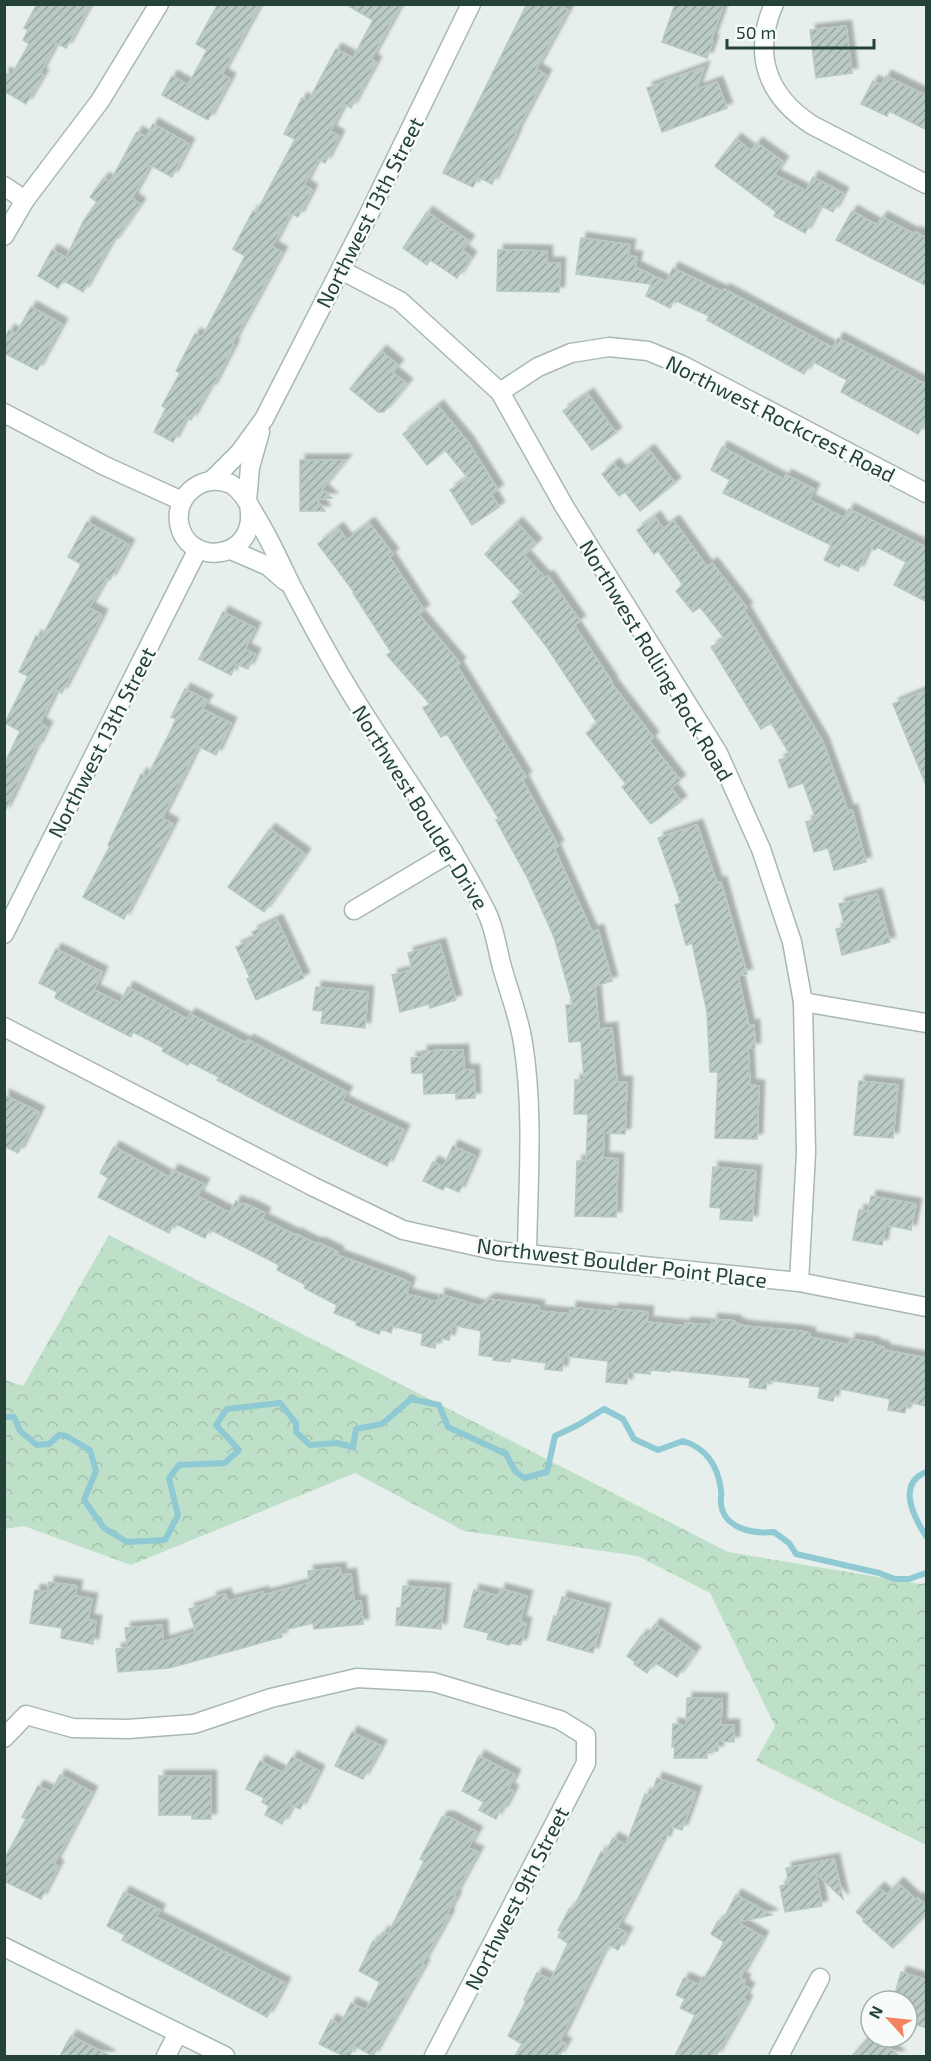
<svg xmlns="http://www.w3.org/2000/svg" width="931" height="2061" font-family="'Exo 2',sans-serif">
<style>
.forest{fill:url(#forest-crowns)}
.lines{fill:none;stroke-linecap:round;stroke-linejoin:round}
.stream{stroke:#8ec9d4;stroke-width:6}
.building{fill:url(#building-hatch);stroke:#b8c9c2;stroke-width:1.5;filter:url(#shadow)}
.minor-casing{stroke:#a8b8b2;stroke-width:21}
.minor{stroke:#fff;stroke-width:18}
.labels{text-anchor:middle;dominant-baseline:central;stroke-width:5;stroke-linejoin:round;paint-order:stroke}
.street-label{font-size:21px;fill:#24423a;stroke:#f7fbf9}
</style>
<defs>
<pattern id="forest-crowns" width="20" height="18" patternUnits="userSpaceOnUse" patternTransform="scale(1.5)"><rect width="20" height="18" fill="#bfe0c8"/><path d="M2 6a3 3 0 1 1 6 0M12 15a3 3 0 1 1 6 0" fill="none" stroke="#a4c1ad"/></pattern>
<pattern id="building-hatch" width="6" height="6" patternUnits="userSpaceOnUse" patternTransform="scale(1.5)"><rect width="6" height="6" fill="#bbcac4"/><path d="M-1 1l2-2M0 6l6-6M5 7l2-2" fill="none" stroke="#98a6a0"/></pattern>
<filter id="shadow"><feDropShadow dx="5.5" dy="-5.5" stdDeviation="1.5" flood-color="#0004"/></filter>
</defs>
<rect width="100%" height="100%" fill="#e6efeb"/>
<!-- forest -->
<polygon class="forest" points="109,1235 728,1552 920,1584 926,1583 926,1845 756,1761 775,1726 710,1593 638,1556 464,1531 355,1473 131,1565 24,1526 5,1529 5,1380 23,1386"/>
<g class="lines">
<!-- stream -->
<g class="stream">
<path d="M4 1417H14L20 1431 37 1445 49 1444 59 1435 66 1436 90 1450 96 1471 84 1500 104 1528 127 1542 165 1540 178 1515 169 1478 179 1465 225 1463 239 1450 216 1425 227 1409 280 1403 296 1423V1432L310 1445 337 1443 353 1447 356 1429 382 1424 411 1399 439 1405 448 1427 506 1454 515 1471 524 1478 547 1472 555 1436 578 1425 604 1409 623 1419 634 1439 658 1450 683 1441C706 1448 718 1466 721 1490 722 1495 720 1500 721 1504 724 1529 754 1534 774 1532L789 1543 796 1554 879 1573 895 1579H909L926 1573"/>
<path d="M926 1472C897 1484 913 1516 926 1536"/>
</g>
</g>
<!-- building -->
<g class="building">
<polygon points="37,4 90,4 66,48 56,43 40,73 43,75 26,104 4,91 4,73 11,76 29,44 23,40 28,30 24,28"/>
<polygon points="218,4 260,4 222,74 230,79 208,120 162,95 172,76 188,85 207,50 196,44"/>
<polygon points="345,4 401,4 371,59 376,62 351,108 344,104 330,131 339,136 325,163 318,159 304,185 312,190 298,217 290,213 272,247 282,252 232,344 234,345 211,389 209,388 191,420 186,417 173,442 154,432 166,408 162,406 180,373 176,371 195,334 202,337 245,256 233,249 253,211 256,213 295,139 284,134 302,98 308,102 336,49 353,58 373,20"/>
<polygon points="527,4 558,4 568,10 536,69 546,75 515,134 516,134 492,184 478,177 473,187 443,173"/>
<polygon points="675,4 724,4 711,40 713,41 707,58 662,42"/>
<polygon points="846,26 852,73 816,78 810,30"/>
<polygon points="704,67 696,90 717,82 727,108 662,132 647,88"/>
<polygon points="886,76 927,96 927,130 889,111 887,116 861,104 873,81 881,85"/>
<polygon points="153,124 189,144 172,177 150,165 132,198 140,204 113,243 111,242 83,292 63,280 58,288 38,276 52,250 66,258 83,222 97,202 90,197 104,178 110,182 137,132 146,137"/>
<polygon points="736,139 751,151 757,143 783,162 774,175 806,191 813,177 843,193 833,212 820,205 805,233 774,216 776,212 715,166"/>
<polygon points="852,211 877,225 882,217 914,234 915,232 927,238 927,286 836,240"/>
<polygon points="427,212 469,241 462,250 471,257 457,278 430,260 427,265 403,248"/>
<polygon points="581,238 630,245 628,256 637,257 635,267 666,282 673,268 723,292 724,289 833,348 838,338 927,385 927,419 918,434 841,392 847,380 812,361 804,374 707,320 709,316 674,300 670,308 646,296 651,284 576,274"/>
<polygon points="498,250 547,251 547,263 560,263 559,292 497,291"/>
<polygon points="31,307 62,324 37,370 4,353 4,340 9,330 16,334"/>
<polygon points="381,351 398,365 392,372 407,384 384,412 378,412 350,389"/>
<polygon points="588,394 616,433 592,450 563,411"/>
<polygon points="438,406 468,442 498,490 491,494 499,507 472,525 450,490 468,478 445,450 427,465 403,434"/>
<polygon points="722,447 784,480 786,475 814,489 809,500 844,518 849,509 927,548 927,602 894,585 906,562 877,547 875,550 869,547 858,571 841,563 839,567 824,560 831,545 723,493 730,480 711,470"/>
<polygon points="649,450 675,483 640,511 625,492 619,496 602,474 614,464 621,472"/>
<polygon points="300,460 346,460 322,489 332,498 316,499 325,511 300,511"/>
<polygon points="655,517 663,529 674,521 707,567 712,563 747,608 744,610 823,742 848,811 852,810 866,862 834,870 828,848 814,852 806,822 816,819 803,783 789,788 779,760 791,756 771,723 761,729 711,647 725,639 700,607 693,612 676,591 683,585 658,551 654,554 637,530"/>
<polygon points="87,522 129,545 110,580 106,578 89,608 102,615 62,693 56,690 40,723 47,727 37,747 36,746 4,813 4,765 20,731 5,723 28,676 19,672 36,636 41,638 81,564 68,557"/>
<polygon points="369,523 393,554 389,557 424,610 418,614 460,663 457,666 526,777 522,779 558,846 554,848 592,932 598,930 612,981 595,986 599,1029 612,1028 617,1082 627,1082 625,1134 604,1133 603,1158 618,1159 616,1217 575,1216 577,1161 586,1161 588,1114 574,1114 575,1080 584,1080 581,1041 569,1042 566,1005 573,1005 554,937 528,879 496,820 499,819 447,734 441,737 423,708 430,704 387,655 391,652 353,593 354,592 318,544 338,528 347,540"/>
<polygon points="517,523 536,544 524,555 545,578 548,576 580,621 574,625 612,682 611,683 653,737 649,741 680,780 671,788 681,801 651,824 622,787 626,784 586,733 598,724 546,646 512,602 523,594 485,554"/>
<polygon points="223,612 255,628 245,649 255,654 248,669 236,664 231,675 199,659"/>
<polygon points="185,689 207,700 202,709 231,723 216,755 198,746 162,818 173,824 124,919 83,897 110,846 108,845 141,774 147,777 169,734 176,719 171,717"/>
<polygon points="927,690 927,785 926,785 893,704"/>
<polygon points="697,825 717,883 721,882 747,974 738,976 749,1026 754,1025 755,1048 748,1048 750,1085 759,1086 757,1139 715,1138 718,1072 710,1072 707,1012 692,943 686,945 675,905 681,903 658,838"/>
<polygon points="270,829 305,854 264,912 228,887"/>
<polygon points="877,894 890,942 842,955 836,929 845,927 839,904"/>
<polygon points="277,920 304,978 256,1000 247,979 250,978 236,947 255,938 252,932"/>
<polygon points="440,944 456,1000 430,1008 429,1004 400,1012 392,975 412,970 408,953"/>
<polygon points="56,949 102,972 94,990 120,1003 128,987 187,1019 190,1014 246,1043 248,1040 347,1092 342,1101 404,1130 387,1166 281,1114 217,1080 219,1077 189,1062 188,1065 162,1051 164,1048 133,1032 131,1037 55,998 57,992 39,983"/>
<polygon points="316,987 368,992 365,1028 321,1023 323,1011 313,1010"/>
<polygon points="463,1050 464,1070 474,1070 475,1098 456,1099 456,1093 424,1094 423,1073 412,1073 411,1058 422,1057 422,1051"/>
<polygon points="859,1081 898,1085 893,1138 854,1135"/>
<polygon points="4,1095 39,1112 18,1153 4,1146"/>
<polygon points="453,1146 475,1156 459,1192 445,1186 443,1190 423,1181 433,1162 443,1167"/>
<polygon points="114,1147 169,1177 173,1170 204,1184 197,1196 230,1213 236,1201 245,1205 246,1204 265,1213 262,1219 295,1235 296,1234 312,1242 318,1244 319,1243 338,1252 337,1255 400,1278 410,1283 406,1294 438,1302 440,1294 480,1306 489,1299 539,1306 538,1311 570,1314 571,1307 613,1312 613,1309 648,1312 647,1322 685,1326 685,1323 712,1325 712,1319 735,1321 735,1323 744,1326 799,1331 810,1333 809,1337 849,1345 850,1339 874,1343 874,1345 884,1347 884,1350 927,1358 927,1406 907,1402 905,1413 888,1410 890,1399 836,1388 833,1401 818,1398 820,1387 767,1380 766,1389 749,1387 750,1378 670,1370 670,1372 651,1370 650,1374 628,1372 627,1384 606,1382 608,1361 564,1356 562,1371 545,1369 546,1363 511,1358 510,1362 493,1360 494,1357 479,1355 481,1331 453,1325 449,1340 437,1337 435,1348 421,1345 423,1334 393,1326 391,1333 381,1329 379,1334 356,1325 357,1322 334,1313 337,1305 304,1288 306,1285 277,1270 279,1265 209,1229 205,1238 174,1223 169,1233 98,1197 108,1178 100,1173"/>
<polygon points="713,1167 756,1171 752,1221 720,1219 721,1208 710,1207"/>
<polygon points="871,1196 916,1204 911,1230 886,1225 882,1245 853,1240 859,1210 868,1212"/>
<polygon points="340,1568 341,1575 351,1574 354,1601 361,1601 363,1624 314,1629 313,1623 280,1631 282,1637 169,1668 118,1672 116,1649 127,1648 125,1628 162,1625 163,1642 196,1632 189,1609 212,1602 211,1598 225,1594 228,1601 263,1592 264,1595 309,1583 308,1571"/>
<polygon points="49,1582 77,1586 75,1596 92,1599 88,1620 96,1621 93,1644 61,1638 62,1628 30,1623 35,1590 48,1592"/>
<polygon points="403,1586 445,1589 441,1629 396,1625 397,1608 401,1608"/>
<polygon points="500,1589 527,1596 520,1622 526,1623 521,1645 510,1643 509,1645 487,1639 489,1633 464,1627 474,1590 499,1596"/>
<polygon points="562,1597 605,1609 593,1653 547,1640 554,1616 557,1617"/>
<polygon points="655,1624 695,1652 677,1677 654,1662 647,1673 634,1664 635,1662 627,1656 642,1635 646,1638"/>
<polygon points="687,1698 722,1699 721,1725 734,1725 734,1742 718,1741 718,1751 707,1751 707,1758 674,1758 675,1747 672,1747 673,1724 686,1725"/>
<polygon points="352,1732 381,1746 363,1779 335,1766"/>
<polygon points="479,1756 515,1775 508,1789 513,1791 502,1812 500,1811 496,1819 479,1810 484,1802 462,1791"/>
<polygon points="292,1757 319,1771 300,1809 292,1805 282,1824 265,1815 269,1806 262,1802 264,1798 246,1789 260,1761 283,1773"/>
<polygon points="60,1775 92,1792 54,1864 58,1866 41,1899 4,1881 4,1860 26,1819 22,1817 38,1786 51,1792"/>
<polygon points="159,1776 211,1776 211,1819 192,1819 192,1815 159,1815"/>
<polygon points="657,1778 696,1792 682,1830 670,1826 665,1841 662,1840 617,1928 627,1933 618,1950 609,1945 601,1956 560,2041 566,2044 559,2056 515,2056 522,2044 508,2036 526,2001 524,2000 537,1973 551,1980 568,1943 558,1937 561,1931 558,1930 570,1908 573,1909 601,1852 605,1854 613,1838 626,1845 645,1794 651,1796"/>
<polygon points="442,1817 449,1817 477,1832 468,1848 478,1852 454,1896 456,1897 447,1914 449,1915 422,1964 424,1965 373,2056 355,2046 349,2056 344,2056 319,2044 331,2020 340,2025 351,2003 366,2010 380,1982 359,1971 373,1941 377,1942 383,1932 388,1934 424,1861 420,1859"/>
<polygon points="834,1859 843,1899 816,1873 822,1906 785,1912 780,1886 789,1884 786,1868"/>
<polygon points="898,1883 916,1900 918,1898 927,1906 927,1913 893,1948 863,1921 864,1919 856,1912 879,1888 887,1895"/>
<polygon points="124,1892 160,1910 156,1917 285,1983 267,2017 122,1940 125,1935 107,1926"/>
<polygon points="736,1895 772,1915 737,1922 763,1937 740,1978 745,1980 743,1985 749,1988 743,1999 747,2001 716,2056 675,2056 695,2015 680,2008 685,1999 676,1995 684,1978 699,1985 703,1977 705,1977 707,1974 724,1942 711,1934 718,1921 721,1923"/>
<polygon points="901,1972 927,1980 927,2028 907,2022 907,2001 893,2001"/>
<polygon points="871,2035 871,2037 877,2037 899,2056 852,2056"/>
<polygon points="71,2036 110,2056 60,2056"/>
</g>
<g class="lines">
<defs>
<g id="minor">
<path d="M774 4C752 54 767 96 812 125L926 184"/>
<polyline points="4,186 25,200"/>
<polyline points="4,236 25,200 100,101 159,4"/>
<polyline points="341,270 400,301 500,392 564,506 718,753 761,849 792,942 803,1002 806,1153 799,1282"/>
<polyline points="500,392 538,367 571,353 609,347 648,351 682,365 926,493"/>
<polyline points="4,413 105,466 182,501"/>
<polyline points="211,481 240,452 264,419 368,216 471,4"/>
<polyline points="247,501 250,467 260,432"/>
<path d="M249 505C260 562 185 568 179 522 175 494 205 472 231 484 243 491 249 505 256 517 270 539 280 563 292 587 313 627 335 668 359 706 402 774 450 840 486 911 495 928 497 949 502 967 509 992 519 1017 523 1043 534 1112 528 1183 527 1253"/>
<polyline points="231,550 268,566 285,581"/>
<polyline points="354,910 453,851"/>
<polyline points="4,934 198,549"/>
<polyline points="803,1002 926,1023"/>
<polyline points="4,1027 314,1187 403,1230 498,1251 799,1282 926,1307"/>
<polyline points="4,1738 26,1715 73,1728 128,1729 194,1724 271,1698 357,1678 433,1682 560,1720 586,1736 586,1763 434,2056"/>
<polyline points="4,1947 225,2056"/>
<polyline points="166,2056 178,2033"/>
<polyline points="779,2056 820,1978"/>
</g>
</defs>
<!-- minor casing -->
<use href="#minor" class="minor-casing"/>
<!-- minor -->
<use href="#minor" class="minor"/>
</g>
<g class="labels">
<!-- street labels -->
<g class="street-label">
<text transform="translate(369 212) rotate(-63)">Northwest 13th Street</text>
<text transform="translate(781 418) rotate(27)">Northwest Rockcrest Road</text>
<text transform="translate(657 660) rotate(59)">Northwest Rolling Rock Road</text>
<text transform="translate(101 742) rotate(-63)">Northwest 13th Street</text>
<text transform="translate(421 807) rotate(58)">Northwest Boulder Drive</text>
<text transform="translate(622 1262) rotate(7)">Northwest Boulder Point Place</text>
<text transform="translate(516 1898) rotate(-63)">Northwest 9th Street</text>
</g>
</g>
<!-- border -->
<rect width="931" height="2061" fill="none" stroke="#24423a" stroke-width="12"/>
<!-- north arrow -->
<g transform="translate(889 2019) rotate(297)"><circle r="28" fill="#f7fbf9" stroke="#a3b1ad" stroke-width="1.5"/>
<path d="M0-4.5L10 22L0 15L-10 22Z" fill="#f4845f"/>
<text y="-9" font-size="16" font-weight="bold" text-anchor="middle" fill="#24423a">N</text>
</g>
<!-- scale -->
<path d="M727 39v9h147v-9" fill="none" stroke="#24423a" stroke-width="3"/>
<text x="736" y="39" font-size="18" fill="#24423a" stroke="#f7fbf9" stroke-width="4.5" paint-order="stroke">50 m</text>
</svg>
